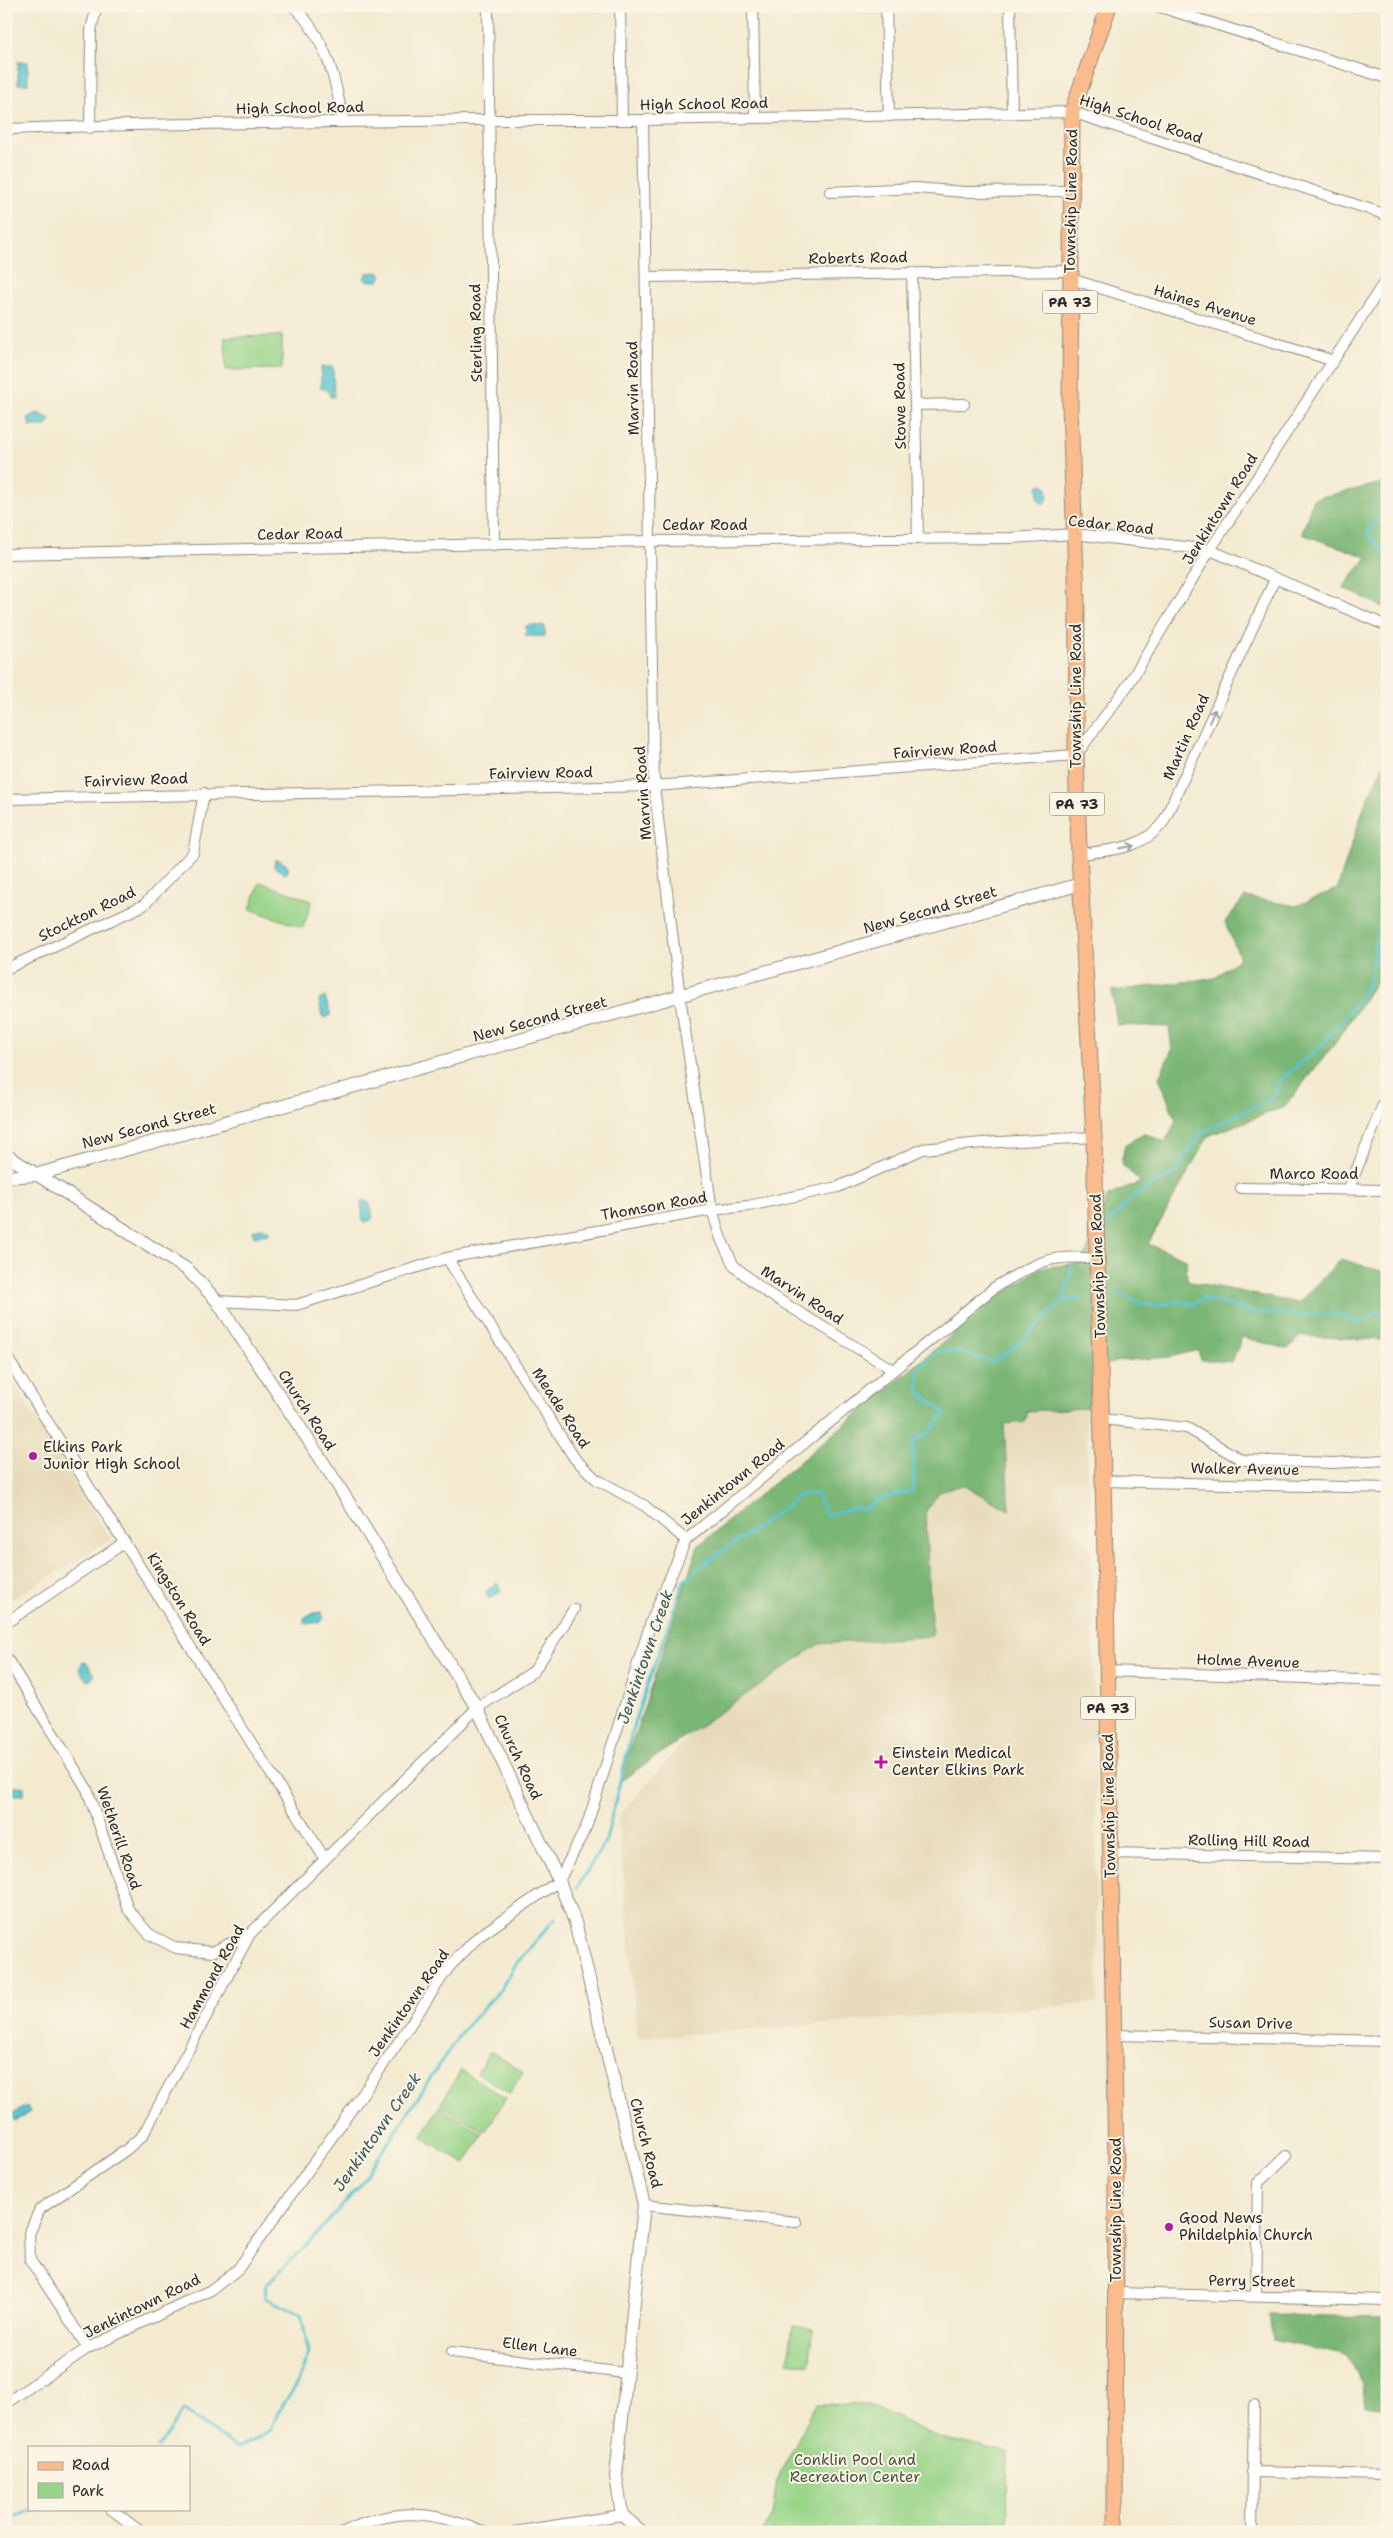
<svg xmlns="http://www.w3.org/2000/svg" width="1393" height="2538" font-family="'Shantell Sans',sans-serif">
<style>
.built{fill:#e7daba}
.green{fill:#98d489;stroke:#62805a}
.forest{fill:#7ab675;stroke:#527050}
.water{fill:#57c4d0;stroke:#41787e}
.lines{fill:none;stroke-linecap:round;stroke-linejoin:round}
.stream{stroke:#57c4d0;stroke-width:3}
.minor-casing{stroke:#8f8a7e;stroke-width:12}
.tertiary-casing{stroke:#8f8a7e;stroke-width:14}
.primary-casing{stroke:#8f8a7e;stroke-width:17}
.minor{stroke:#fff;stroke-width:10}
.tertiary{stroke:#fff;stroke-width:12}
.primary{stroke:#fbbb8d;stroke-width:15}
.oneway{stroke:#a0a0a0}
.poi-dot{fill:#b5179e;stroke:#fcf5e5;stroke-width:2}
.labels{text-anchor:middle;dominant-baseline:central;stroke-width:4;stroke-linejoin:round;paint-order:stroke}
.shield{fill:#fcf5e5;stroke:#6a6863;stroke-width:1}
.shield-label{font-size:14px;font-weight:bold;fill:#2b2b2b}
.street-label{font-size:15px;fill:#2b2b2b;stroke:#fcf5e5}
.poi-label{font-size:15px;fill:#2b2b2b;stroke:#fcf5e5;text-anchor:start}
.park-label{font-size:15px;fill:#465542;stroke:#fcf5e5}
.water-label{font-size:16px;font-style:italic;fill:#38595d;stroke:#fcf5e5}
</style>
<rect width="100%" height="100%" fill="#fcf5e5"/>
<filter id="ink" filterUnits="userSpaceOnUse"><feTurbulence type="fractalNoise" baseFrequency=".02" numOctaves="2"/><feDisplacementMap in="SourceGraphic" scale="10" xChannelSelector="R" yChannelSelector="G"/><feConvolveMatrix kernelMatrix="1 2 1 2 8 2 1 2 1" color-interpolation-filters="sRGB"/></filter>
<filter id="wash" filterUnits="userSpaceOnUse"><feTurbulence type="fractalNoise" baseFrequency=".0096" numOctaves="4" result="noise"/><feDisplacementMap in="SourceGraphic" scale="20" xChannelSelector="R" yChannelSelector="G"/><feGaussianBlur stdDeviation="1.12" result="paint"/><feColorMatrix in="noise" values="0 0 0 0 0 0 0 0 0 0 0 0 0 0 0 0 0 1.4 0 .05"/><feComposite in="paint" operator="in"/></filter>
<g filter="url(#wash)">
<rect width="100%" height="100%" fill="#f3ead0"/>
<!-- built -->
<g class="built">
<polygon points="6,1371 111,1540 6,1603"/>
<polygon points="1085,1379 1093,1619 1098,2003 638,2038 618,1817 715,1706 1012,1406"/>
</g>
<!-- green -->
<g class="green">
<polygon points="282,336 282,369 226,370 225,337"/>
<polygon points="260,882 312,901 303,928 250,909"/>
<polygon points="490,2051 523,2072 510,2093 477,2073"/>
<polygon points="461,2070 506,2098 485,2132 440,2105"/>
<polygon points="439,2107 483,2134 465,2164 421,2137"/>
<polygon points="793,2326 814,2329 809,2365 788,2362"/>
<polygon points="816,2404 869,2405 941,2438 1007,2452 1008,2532 763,2532 772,2515 777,2480"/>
</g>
<!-- forest -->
<g class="forest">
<polygon points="1387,482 1387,609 1343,588 1367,557 1302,534 1313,499"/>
<polygon points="1387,757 1387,964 1337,1041 1284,1107 1208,1136 1148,1244 1186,1259 1187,1281 1298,1303 1341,1259 1387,1273 1387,1340 1300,1336 1288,1349 1242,1337 1232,1362 1201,1360 1198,1350 1170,1357 1118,1361 1092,1370 1089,1408 1028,1411 1025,1422 1004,1424 1009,1510 963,1485 939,1492 925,1513 932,1636 819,1644 619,1782 698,1546 998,1297 1040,1268 1082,1263 1108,1196 1141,1182 1121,1164 1125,1145 1144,1133 1165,1142 1176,1121 1159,1077 1172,1050 1169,1027 1117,1025 1112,991 1215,978 1240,958 1225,922 1245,897 1296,906 1337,889 1365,804"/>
<polygon points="1269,2315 1387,2317 1387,2408 1365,2405 1363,2386 1348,2356 1273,2340"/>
</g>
<!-- water -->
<g class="water">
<rect x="18" y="62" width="10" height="22"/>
<polygon points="379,272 382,275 379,281 366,281 364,278 367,273"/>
<polygon points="321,367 333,367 334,397 330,397 328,391 321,388"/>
<polygon points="38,413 50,419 47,426 30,426 28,417"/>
<polygon points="1043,484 1047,487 1048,499 1043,504 1038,499 1038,486"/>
<polygon points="531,625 545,626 545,636 526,636 526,626"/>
<polygon points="275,860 279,860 288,866 288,872 285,874 274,867"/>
<polygon points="325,997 331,1015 325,1018 322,1016 319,1000"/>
<polygon points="365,1200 369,1203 373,1216 371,1220 365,1222 363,1221 361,1202"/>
<polygon points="263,1227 269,1230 269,1234 254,1237 252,1231"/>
<polygon points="497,1583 502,1591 489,1599 485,1592"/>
<polygon points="321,1612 324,1618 320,1622 306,1624 304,1622 304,1618 310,1614"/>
<polygon points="83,1662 87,1663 95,1675 90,1681 86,1680 79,1669"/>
<polygon points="18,1786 24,1787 24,1795 9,1795 6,1793 8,1787"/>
<polygon points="27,2106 30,2112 15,2121 11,2115"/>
<polygon points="971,2524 974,2532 951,2532"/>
</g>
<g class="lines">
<!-- stream -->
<g class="stream">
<polyline points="1387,523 1375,522 1367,534 1387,555"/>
<polyline points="1109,1223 1132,1197 1176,1172 1202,1132 1275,1096 1280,1080 1319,1048 1359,1000 1370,980 1382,911 1387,902"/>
<path d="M1118 1294C1130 1299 1146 1307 1160 1305 1179 1302 1174 1298 1194 1305L1202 1298 1257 1313 1298 1315 1336 1313 1359 1323 1380 1311 1387 1312"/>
<polyline points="1063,1301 1082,1299"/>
<polyline points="577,1888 606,1840 634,1723 684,1581 705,1563 768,1520 801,1494 817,1494 826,1515 856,1508 863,1510 879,1499 912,1491 914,1485 913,1441 929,1433 945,1413 919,1392 918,1370 936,1352 955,1351 993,1362 1016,1346 1063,1301 1072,1267"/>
<polyline points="158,2447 184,2410 237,2449 255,2440 271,2429 278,2413 297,2384 309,2353 301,2314 265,2298 266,2285 310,2241 358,2188 462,2031 500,1990 516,1964 555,1919"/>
<polyline points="6,2521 35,2509"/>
</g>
</g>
</g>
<g filter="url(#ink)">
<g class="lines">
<defs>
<g id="minor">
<path d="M293 6C326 37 336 80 343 122"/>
<polyline points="488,6 494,545"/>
<polyline points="620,6 622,120"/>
<polyline points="753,6 755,118"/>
<polyline points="886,6 889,116"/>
<polyline points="1010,6 1012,113"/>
<polyline points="1157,6 1387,78"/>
<polyline points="643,120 654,786 680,997 712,1210 721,1239 734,1266 766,1292 893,1370"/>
<polyline points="90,128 91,30 97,6"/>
<polyline points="6,129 130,125 478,120 643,120 1072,112 1387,215"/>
<polyline points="830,192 916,188 964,192 1071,191"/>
<polyline points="912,272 918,539"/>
<polyline points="646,277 1071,271"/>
<polyline points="1071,279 1331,360"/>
<polyline points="916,405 964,404"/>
<polyline points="6,554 651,541 1011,538 1075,534 1210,550 1387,626"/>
<polyline points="6,799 654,786 1076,755 1128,685 1210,550 1387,278"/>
<path d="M1079 854C1111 850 1143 850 1164 821L1275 579"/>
<polyline points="6,969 144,905 193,853 204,793"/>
<polyline points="1241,1188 1387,1190"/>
<polyline points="1349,1188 1387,1095"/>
<polyline points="447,1258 575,1459 596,1479 645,1506 686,1540"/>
<polyline points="217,1301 296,1305 447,1258 712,1210 748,1206 838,1187 923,1149 982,1143 1094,1137"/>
<polyline points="6,1356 325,1859"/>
<polyline points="1102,1419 1187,1428 1242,1460 1333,1463 1387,1460"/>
<polyline points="1103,1481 1387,1488"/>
<polyline points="6,1623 125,1542"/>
<polyline points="6,1657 87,1789 128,1909 149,1934 176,1948 212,1952 250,1934"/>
<polyline points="1108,1671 1387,1681"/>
<polyline points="1110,1853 1387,1859"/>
<polyline points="1114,2035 1387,2041"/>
<polyline points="644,2205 796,2222"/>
<polyline points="1116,2293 1387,2300"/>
<polyline points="1256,2296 1258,2183 1286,2156"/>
<polyline points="88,2348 30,2260 29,2234 40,2209 126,2150 143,2135 250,1934 477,1708 534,1671 574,1609"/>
<polyline points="452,2352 625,2373"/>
<path d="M6 2403 88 2348 211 2290 238 2269 381 2068 449 1967 478 1937 559 1881 587 1825 651 1622 686 1540 995 1287C1036 1264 1047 1253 1096 1259"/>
<polyline points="1252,2472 1387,2475"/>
<polyline points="111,2509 141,2532"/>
<path d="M344 2532C395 2507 431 2510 483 2532"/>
<polyline points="514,2532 622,2515"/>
<polyline points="1252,2532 1254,2405"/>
</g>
<g id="tertiary">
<polyline points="6,1155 188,1270 217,1301 334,1479 477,1708 559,1881 575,1922 644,2205 616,2476 622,2515 642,2532"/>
<polyline points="6,1177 35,1175 1081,884"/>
</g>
<polyline id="primary" points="1109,6 1072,112 1070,406 1077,603 1076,755 1079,854 1094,1137 1106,1594 1116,2167 1115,2532"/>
</defs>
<!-- minor casing -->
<use href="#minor" class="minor-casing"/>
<!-- tertiary casing -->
<use href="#tertiary" class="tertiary-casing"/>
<!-- primary casing -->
<use href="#primary" class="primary-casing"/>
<!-- minor -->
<use href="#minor" class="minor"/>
<!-- tertiary -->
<use href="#tertiary" class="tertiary"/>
<!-- primary -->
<use href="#primary" class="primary"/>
</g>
<!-- one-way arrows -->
<defs><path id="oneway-shaft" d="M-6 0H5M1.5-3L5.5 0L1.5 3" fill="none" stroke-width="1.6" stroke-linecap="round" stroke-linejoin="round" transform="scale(1.25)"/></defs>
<g class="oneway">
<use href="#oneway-shaft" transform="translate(1212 716) rotate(-66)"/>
<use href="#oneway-shaft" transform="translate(1127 847) rotate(-12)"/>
</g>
</g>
<!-- markers -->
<g class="poi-dot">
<circle cx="33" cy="1456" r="5"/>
<path d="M878.5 1754.5h5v5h5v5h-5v5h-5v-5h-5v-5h5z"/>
<circle cx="1169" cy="2227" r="5"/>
</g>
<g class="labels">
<!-- shield labels -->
<g class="shield">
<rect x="1042.5" y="290.5" width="55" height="23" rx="4"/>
<rect x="1049.5" y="792.5" width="55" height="23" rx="4"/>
<rect x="1080.5" y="1696.5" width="55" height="23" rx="4"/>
</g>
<g class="shield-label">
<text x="1070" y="302">PA 73</text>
<text x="1077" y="804">PA 73</text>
<text x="1108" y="1708">PA 73</text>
</g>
<!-- street labels -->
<g class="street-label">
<text transform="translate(704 104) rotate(-1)">High School Road</text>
<text transform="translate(300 108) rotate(-1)">High School Road</text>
<text transform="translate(1141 119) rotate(18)">High School Road</text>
<text transform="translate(1071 201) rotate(-89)">Township Line Road</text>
<text transform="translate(858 258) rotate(-1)">Roberts Road</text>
<text transform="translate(1205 305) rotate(17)">Haines Avenue</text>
<text transform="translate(476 333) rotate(-91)">Sterling Road</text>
<text transform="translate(633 388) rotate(-91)">Marvin Road</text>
<text transform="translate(900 406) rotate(-91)">Stowe Road</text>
<text transform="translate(1220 509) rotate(-58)">Jenkintown Road</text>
<text x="705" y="525">Cedar Road</text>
<text transform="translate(1111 525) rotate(6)">Cedar Road</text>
<text transform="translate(300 534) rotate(-1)">Cedar Road</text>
<text transform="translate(1076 696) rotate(-90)">Township Line Road</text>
<text transform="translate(1186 737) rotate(-66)">Martin Road</text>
<text transform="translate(945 750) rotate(-4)">Fairview Road</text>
<text transform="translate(541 773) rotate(-1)">Fairview Road</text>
<text transform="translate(136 780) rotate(-2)">Fairview Road</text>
<text transform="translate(643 793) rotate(-94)">Marvin Road</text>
<text transform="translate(930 910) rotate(-16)">New Second Street</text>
<text transform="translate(87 914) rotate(-26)">Stockton Road</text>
<text transform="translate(540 1019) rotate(-15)">New Second Street</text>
<text transform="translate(149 1126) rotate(-15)">New Second Street</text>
<text x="1314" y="1174">Marco Road</text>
<text transform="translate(654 1206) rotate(-10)">Thomson Road</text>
<text transform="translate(1098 1266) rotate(-92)">Township Line Road</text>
<text transform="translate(802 1295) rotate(33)">Marvin Road</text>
<text transform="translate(561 1408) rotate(57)">Meade Road</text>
<text transform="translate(307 1410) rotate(57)">Church Road</text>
<text transform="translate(1245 1469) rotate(1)">Walker Avenue</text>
<text transform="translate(733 1482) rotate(-39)">Jenkintown Road</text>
<text transform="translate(179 1599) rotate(58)">Kingston Road</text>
<text transform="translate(1248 1661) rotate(2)">Holme Avenue</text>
<text transform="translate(518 1757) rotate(65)">Church Road</text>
<text transform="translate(1109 1806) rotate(-91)">Township Line Road</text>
<text transform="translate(119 1838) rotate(71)">Wetherill Road</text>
<text transform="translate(1249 1841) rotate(1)">Rolling Hill Road</text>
<text transform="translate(212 1977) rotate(-61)">Hammond Road</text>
<text transform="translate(409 2003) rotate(-55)">Jenkintown Road</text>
<text transform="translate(1251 2023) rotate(1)">Susan Drive</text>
<text transform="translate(646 2143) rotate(76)">Church Road</text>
<text transform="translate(1116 2210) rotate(-90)">Township Line Road</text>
<text transform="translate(1252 2281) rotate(1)">Perry Street</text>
<text transform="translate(142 2306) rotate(-26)">Jenkintown Road</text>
<text transform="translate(540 2347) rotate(7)">Ellen Lane</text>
</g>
<!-- poi labels -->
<g class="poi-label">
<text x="43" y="1447">Elkins Park<tspan x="43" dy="17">Junior High School</tspan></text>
<text x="892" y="1753">Einstein Medical<tspan x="892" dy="17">Center Elkins Park</tspan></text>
<text x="1179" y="2218">Good News<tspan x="1179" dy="17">Phildelphia Church</tspan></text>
</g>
<!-- park labels -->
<g class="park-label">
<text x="855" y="2460">Conklin Pool and<tspan x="855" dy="17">Recreation Center</tspan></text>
</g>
<!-- water labels -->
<g class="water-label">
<text transform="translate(645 1657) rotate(-71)">Jenkintown Creek</text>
<text transform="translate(377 2132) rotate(-55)">Jenkintown Creek</text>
</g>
</g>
<!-- margin -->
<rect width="1393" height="2538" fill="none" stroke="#fcf5e5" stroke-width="25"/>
<!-- legend -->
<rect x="28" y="2446" width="162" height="65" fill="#fcf5e5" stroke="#a8a49b"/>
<rect x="38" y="2462" width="25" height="8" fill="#fbbb8d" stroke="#a8a49b"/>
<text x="72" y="2470" font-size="15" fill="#2b2b2b">Road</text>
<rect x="38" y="2483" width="25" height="15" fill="#98d489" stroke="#a8a49b"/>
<text x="72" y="2496" font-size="15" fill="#2b2b2b">Park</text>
</svg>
